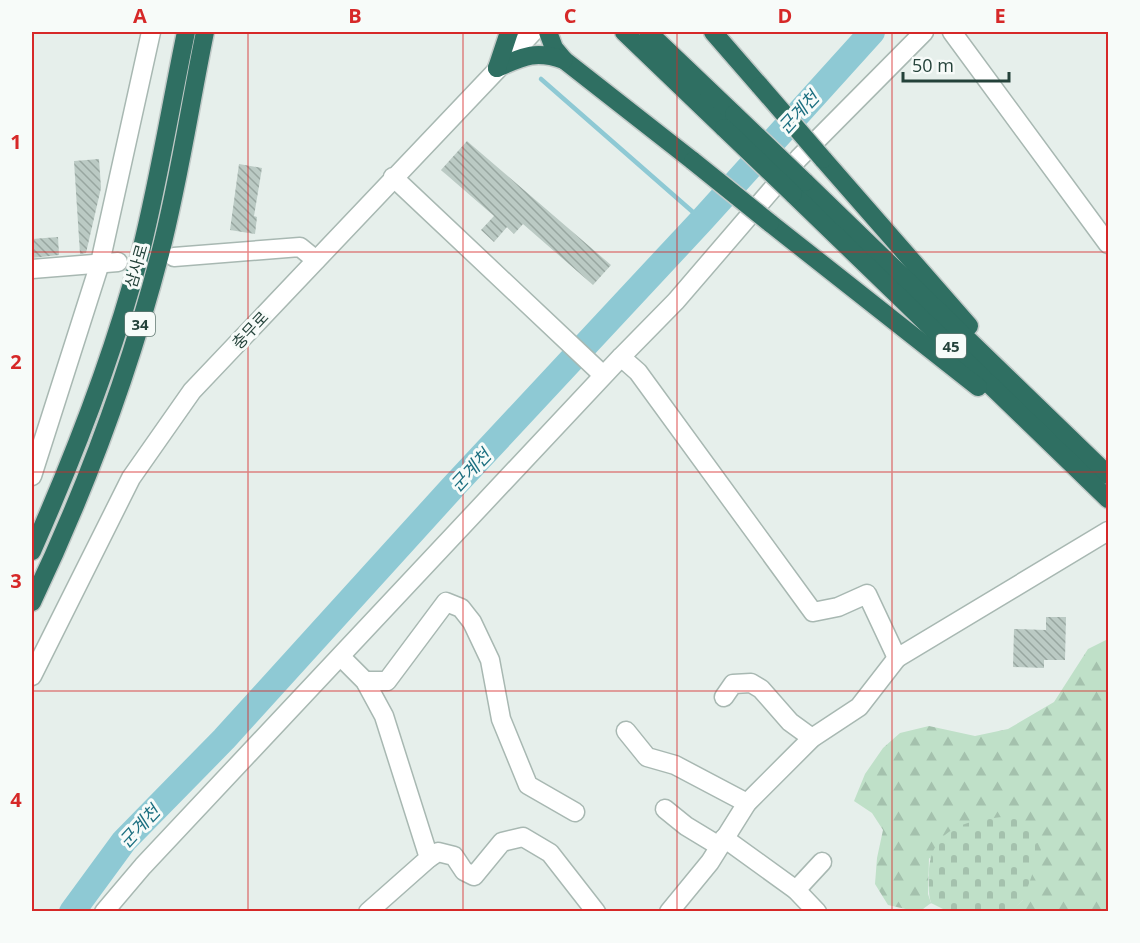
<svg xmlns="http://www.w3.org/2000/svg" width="1140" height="943" font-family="'Open Sans','Noto Sans KR',sans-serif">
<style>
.forest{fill:url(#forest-firs)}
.cemetery{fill:url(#cemetery-stones)}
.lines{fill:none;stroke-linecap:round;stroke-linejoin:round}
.stream{stroke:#8ec9d4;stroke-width:4.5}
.river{stroke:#8ec9d4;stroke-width:26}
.building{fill:url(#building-back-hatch)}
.minor-casing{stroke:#a8b8b2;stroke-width:21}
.highway-casing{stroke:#c2cac8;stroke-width:21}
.minor{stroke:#fff;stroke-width:18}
.highway{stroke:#2f6f62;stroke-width:18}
.highway-bridge-casing{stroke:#c2cac8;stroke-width:21;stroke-linecap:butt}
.highway-bridge{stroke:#2f6f62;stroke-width:18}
.grid{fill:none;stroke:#d62828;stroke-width:1.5;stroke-opacity:0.55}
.labels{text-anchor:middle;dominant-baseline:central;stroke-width:6;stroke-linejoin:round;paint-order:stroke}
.shield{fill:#f7fbf9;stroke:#637a73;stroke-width:1.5}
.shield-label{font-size:15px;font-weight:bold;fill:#24423a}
.street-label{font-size:16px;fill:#24423a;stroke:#f7fbf9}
.water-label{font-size:18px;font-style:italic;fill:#1c6f80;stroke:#f7fbf9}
.neatline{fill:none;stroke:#d62828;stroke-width:2}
.grid-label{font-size:20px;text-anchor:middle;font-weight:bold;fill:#d62828}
</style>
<defs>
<pattern id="forest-firs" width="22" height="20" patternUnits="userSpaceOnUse" patternTransform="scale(1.5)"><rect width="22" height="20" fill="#bfe0c8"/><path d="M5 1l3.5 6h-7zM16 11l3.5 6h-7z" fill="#a4c1ad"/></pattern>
<pattern id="cemetery-stones" width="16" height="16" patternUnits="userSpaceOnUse" patternTransform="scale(1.5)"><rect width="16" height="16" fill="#bfe0c8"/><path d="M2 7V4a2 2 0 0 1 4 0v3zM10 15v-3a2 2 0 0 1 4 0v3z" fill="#a4c1ad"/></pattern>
<pattern id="building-back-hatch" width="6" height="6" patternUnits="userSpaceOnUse" patternTransform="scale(1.5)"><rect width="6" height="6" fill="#bbcac4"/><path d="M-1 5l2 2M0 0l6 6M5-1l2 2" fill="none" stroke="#98a6a0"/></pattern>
</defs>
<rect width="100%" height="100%" fill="#e6efeb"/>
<!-- forest -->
<polygon class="forest" points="1108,639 1108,911 1011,911 1023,900 929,858 928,894 931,903 919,912 888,905 875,884 877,858 883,830 872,813 854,801 865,774 883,748 900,733 929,726 975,736 1008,729 1054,702 1088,649"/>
<!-- cemetery -->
<path class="cemetery" d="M1015 816 1031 829 1041 850 1023 900 1011 912 947 911 931 903C928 894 929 885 929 875 929 824 974 819 1015 816Z"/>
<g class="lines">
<!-- stream -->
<polyline class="stream" points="541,79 702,220"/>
<!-- river -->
<polyline class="river" points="72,912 124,841 224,739 452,488 702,220 872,32"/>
</g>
<!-- building -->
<g class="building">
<polygon points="467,141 611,265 593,285 523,224 514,234 507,227 494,242 481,230 494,216 441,170"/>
<polygon points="99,159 101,188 86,253 80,254 74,161"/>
<polygon points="239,164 262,168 254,216 257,217 255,234 230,230"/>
<polygon points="58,237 59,255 32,258 32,239"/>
<polygon points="1046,617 1066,617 1065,660 1044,660 1044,668 1013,667 1014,629 1046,630"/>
</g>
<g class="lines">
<defs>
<g id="minor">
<polyline points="952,32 1108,244"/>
<polyline points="393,177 603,375"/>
<polyline points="174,257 300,247 316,260"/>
<polyline points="32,269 118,262"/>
<polyline points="621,357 676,301 799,158 924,32"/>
<polyline points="32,476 100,263 151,32"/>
<polyline points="341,657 365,681 384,716 429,858 368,912"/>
<polyline points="32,676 131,478 192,391 533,32"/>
<polyline points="365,681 387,681 446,602 461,608 472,622 490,660 501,719 528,785 575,812"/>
<polyline points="724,697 733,684 751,683 761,689 790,722 812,738"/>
<polyline points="626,731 647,757 675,765 747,803"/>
<polyline points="665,809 686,826 719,846"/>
<polyline points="724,838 796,890 817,912"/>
<polyline points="429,858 438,852 454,856 464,871 474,876 502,842 523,837 550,853 596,912"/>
<polyline points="796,890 822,862"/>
<polyline points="104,912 143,866 621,357 638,372 813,612 838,607 867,594 897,658 1108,531"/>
<polyline points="669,912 710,862 747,803 812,738 859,707 897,658"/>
</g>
<g id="highway">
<polyline points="548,32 554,48 564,60 693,161"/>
<polyline points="624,32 724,128"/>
<polyline points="648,32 734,114"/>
<polyline points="713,32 760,86"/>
<path d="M497 68C524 56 536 50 564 60"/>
<polyline points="497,68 509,32"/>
<polyline points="823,159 969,326"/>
<polyline points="805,182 1108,475"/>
<polyline points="793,194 1108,499"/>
<polyline points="770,223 978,387"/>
<path d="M32 551C75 454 114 354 141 251 159 179 171 104 186 32"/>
<path d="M32 602C85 491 129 373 160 254 179 181 190 105 205 32"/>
</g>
</defs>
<!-- minor casing -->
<use href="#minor" class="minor-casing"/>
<!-- highway casing -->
<use href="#highway" class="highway-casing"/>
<!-- minor -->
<use href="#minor" class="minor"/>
<!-- highway -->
<use href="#highway" class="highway"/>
<defs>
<g id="highway-bridge">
<polyline points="760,86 823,159"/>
<polyline points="734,114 805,182"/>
<polyline points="724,128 793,194"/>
<polyline points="693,161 770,223"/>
</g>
</defs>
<!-- highway-bridge casing -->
<use href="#highway-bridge" class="highway-bridge-casing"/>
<!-- highway-bridge -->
<use href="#highway-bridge" class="highway-bridge"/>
</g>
<!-- grid -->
<path class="grid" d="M248 32V912M463 32V912M677 32V912M892 32V912M32 252H1108M32 472H1108M32 691H1108"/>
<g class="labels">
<!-- shield labels -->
<g class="shield">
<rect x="125" y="312" width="30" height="24" rx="4.5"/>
<rect x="936" y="334" width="30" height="24" rx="4.5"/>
</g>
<g class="shield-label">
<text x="140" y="324">34</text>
<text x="951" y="346">45</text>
</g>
<!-- street labels -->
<g class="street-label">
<text transform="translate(136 266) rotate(-74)">삼사로</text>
<text transform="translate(250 330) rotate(-47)">충무로</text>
</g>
<!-- water labels -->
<g class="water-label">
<text transform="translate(798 112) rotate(-47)">군계천</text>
<text transform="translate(470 470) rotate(-47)">군계천</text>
<text transform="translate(139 826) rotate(-47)">군계천</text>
</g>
</g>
<!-- border -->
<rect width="1140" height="943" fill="none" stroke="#f7fbf9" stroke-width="66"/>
<!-- scale -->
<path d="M903 72v9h106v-9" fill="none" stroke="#24423a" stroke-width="3"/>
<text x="912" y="72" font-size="18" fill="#24423a" stroke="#f7fbf9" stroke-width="4.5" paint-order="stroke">50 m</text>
<rect x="33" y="33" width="1074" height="877" class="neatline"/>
<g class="grid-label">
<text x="140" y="23">A</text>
<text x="355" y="23">B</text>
<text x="570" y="23">C</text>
<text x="785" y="23">D</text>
<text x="1000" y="23">E</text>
<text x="16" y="149">1</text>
<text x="16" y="369">2</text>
<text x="16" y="588">3</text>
<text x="16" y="807">4</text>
</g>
</svg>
